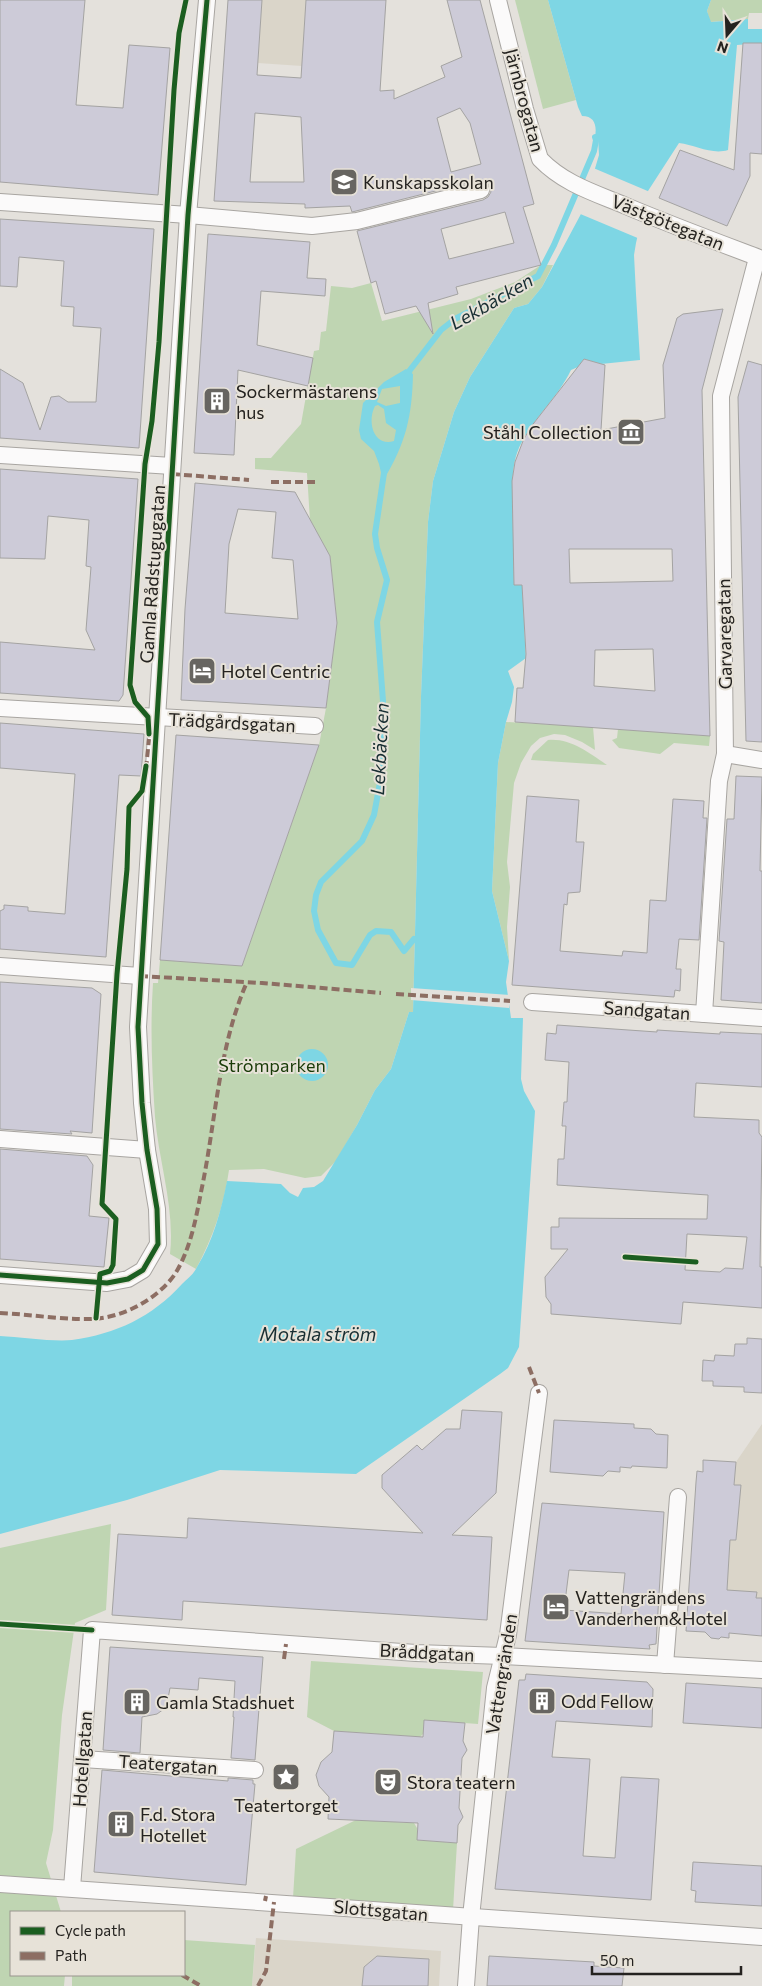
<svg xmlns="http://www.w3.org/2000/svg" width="762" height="1986" font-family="Commissioner,sans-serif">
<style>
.built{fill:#dad5c9}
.green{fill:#bfd5b2}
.water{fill:#7ed6e4;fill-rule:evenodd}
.pier{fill:#e4e1dc}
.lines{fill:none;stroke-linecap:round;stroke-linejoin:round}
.stream{stroke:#7ed6e4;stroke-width:6}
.building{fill:#cdcbd8;stroke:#a4a3a2;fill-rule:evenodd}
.street-casing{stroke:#a8a5a1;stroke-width:18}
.street{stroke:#fbfafa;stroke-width:16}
.quiet{stroke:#8d6e63;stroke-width:4;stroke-dasharray:8 4;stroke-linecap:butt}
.cycleway-casing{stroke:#e7e2d8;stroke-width:8}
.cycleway{stroke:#1b5e20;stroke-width:5}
.labels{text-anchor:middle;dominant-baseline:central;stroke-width:4;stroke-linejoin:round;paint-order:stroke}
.street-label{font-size:18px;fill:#24221f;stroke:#e7e2d8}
.poi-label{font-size:18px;fill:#24221f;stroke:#e7e2d8;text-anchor:start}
.park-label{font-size:18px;fill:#183a07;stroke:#e7e2d8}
.water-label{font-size:19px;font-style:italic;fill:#182e32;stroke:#e7e2d8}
</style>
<rect width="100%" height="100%" fill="#e4e1dc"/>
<!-- built -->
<g class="built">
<polygon points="262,0 306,0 302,66 258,63"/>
<polygon points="762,1424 762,1598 756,1598 756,1592 748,1591 748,1598 732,1597 727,1590 730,1540 737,1540 737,1532 731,1532 736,1462"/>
<polygon points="256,1938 441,1951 439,1986 252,1986"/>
</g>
<!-- green -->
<g class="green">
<polygon points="515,0 548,0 576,100 543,109"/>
<polygon points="711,0 762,0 762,13 749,13 748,19 710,22 707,11"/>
<path d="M541 265H553L542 287 528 304 514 308 470 377 454 412 433 481 428 522 421 696 413 1012H409L391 1069 375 1090 357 1125 336 1161 321 1176 305 1178 264 1169 229 1170C224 1206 213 1237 196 1269L170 1254C175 1208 159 1163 155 1117 152 1072 150 1028 153 983H158L160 960 242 966 319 745 326 708 337 623 330 556 310 521 307 473 255 469V458H271L301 424 314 351 319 350 321 332 326 331 331 286 352 288 371 283 382 321 471 299 515 282Z"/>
<polygon points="506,722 593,727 595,750 582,742 565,735 554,734 540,738 531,746 521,763 514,783 507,862 510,887 507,927 509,961 492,891 498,763"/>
<polygon points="618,729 710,736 709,746 674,743 660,754 619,748 612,740 617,738"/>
<path d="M548 740C571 738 589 753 607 765L531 760 533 754Z"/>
<polygon points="111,1524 106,1610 75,1623 62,1715 53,1830 46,1863 61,1912 11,1912 11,1975 65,1975 64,1986 0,1986 0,1548"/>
<polygon points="311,1661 483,1672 478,1724 425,1720 423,1734 420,1737 334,1731 307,1717"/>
<polygon points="356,1820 414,1823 417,1828 417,1840 457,1843 453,1910 293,1898 296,1849"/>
<polygon points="184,1940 255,1945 252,1986 72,1986 72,1975 184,1975"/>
</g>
<!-- water -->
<g class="water">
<path d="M548 0H711L707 11 711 22 748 19V29H762V43L737 45 728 150C712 155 695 145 679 143L648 191 636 243 634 255 636 294 640 360 601 364 584 359 578 367 571 370C557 400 529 421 517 453 506 485 518 546 522 582 524 607 524 633 526 658L508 671 514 687 512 702 506 722 498 763 492 891 509 961 506 982 511 1018H523L521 1079 524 1091 535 1111 519 1347 508 1368 500 1374 356 1474 220 1470 127 1500 0 1534V1336C20 1337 54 1342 72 1340 116 1334 152 1317 182 1284 187 1279 194 1274 197 1267 213 1241 221 1211 227 1181L281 1184 290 1193 298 1197 303 1188 314 1187 323 1181 357 1125 375 1090 391 1069 409 1012H413L421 696 428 522 433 481 454 412 470 377 514 308 528 304 542 287 582 212 599 155 598 138 595 137C597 126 595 116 582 116L578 107Z"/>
<path d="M406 369 413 374C412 417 406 443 383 481L379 464 374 451 361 439 359 430 363 403 384 382ZM400 386V403L386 406 377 402 382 389ZM378 405 384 409 386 423 396 430 394 441C373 447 367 421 375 406Z"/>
<circle cx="312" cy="1065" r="16"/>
</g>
<!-- pier -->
<g class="pier">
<polygon points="591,167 650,192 640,239 578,213"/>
<polygon points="411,988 510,995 509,1008 411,1000"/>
</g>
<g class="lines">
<!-- stream -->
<g class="stream">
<polyline points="407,377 410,370 441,330 455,319 538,276 554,245 594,151 596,140 595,137"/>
<polyline points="384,473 375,534 377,548 387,580 377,622 383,701 384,739 381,777 374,815 362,841 321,882 316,895 314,911 318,930 336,963 352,965 370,935 376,931 391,932 404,951 414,939"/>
</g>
</g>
<!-- building -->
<g class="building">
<polygon points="0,0 85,0 76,105 123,108 129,45 170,48 158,195 0,182"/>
<path d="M228 0H262L257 75 301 78 306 0H386L380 91 394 90V99L445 77 441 66 462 57 447 0H480L534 204 523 207 541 265 456 287 458 294 428 303 433 334 416 306 385 314 376 281 371 283 357 231 483 200 488 197 491 192 488 183 479 180 352 212 350 206 305 208V204L214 201ZM460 108 470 123 481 164 451 172 437 118ZM255 113 301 117 304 182H250ZM505 212 514 243 449 259 441 229Z"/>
<polygon points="743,43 762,43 762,154 750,153 750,176 727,226 659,198 680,150 734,170"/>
<polygon points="0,219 154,229 139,448 0,438 0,369 23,383 40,430 51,397 59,396 68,402 96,402 101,328 73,326 74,307 61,306 64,261 19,257 17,287 0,286"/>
<polygon points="208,234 310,242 307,278 326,279 325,296 261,291 257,345 313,358 308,386 238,370 234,455 194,453"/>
<path d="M723 309 702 390 710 736 515 722 517 688H523L526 654 522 585H514L512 481 515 462 523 441 530 428 584 359 605 365 601 430 665 418 663 365 677 318 683 314ZM569 549H672L673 581 570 583ZM653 649 655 691 594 686 595 650Z"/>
<polygon points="748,361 762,365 762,742 746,741 738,397"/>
<polygon points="0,469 138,479 123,695 119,701 0,693 0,642 95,650 86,630 91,567 86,566 89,520 48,516 45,559 0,558"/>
<path d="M195 483 295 492 330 556 337 623 326 708 181 700 185 609ZM238 509 276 512 272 558 293 560 298 619 225 613 229 544Z"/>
<polygon points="0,723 144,734 141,776 119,775 106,957 0,949 0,911 4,909 4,905 28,907 28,911 65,914 75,774 0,768"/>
<polygon points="176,735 319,745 242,966 160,960"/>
<polygon points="736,776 762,777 760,871 762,871 762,1003 721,1000 724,942 719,941 727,819 734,819"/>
<polygon points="527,796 579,800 576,842 584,842 580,892 568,893 567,905 564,904 560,951 622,956 623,951 647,953 650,900 666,901 673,799 704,801 703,818 707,818 699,940 679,939 676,969 681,969 680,991 675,990 674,997 512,985"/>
<polygon points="0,982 92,988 101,994 92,1133 70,1131 72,1134 0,1129"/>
<path d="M557 1025 657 1032V1030L720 1034V1032L762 1034V1087L696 1083 694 1117 759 1120V1133L762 1137 760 1267H762V1308L683 1302 681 1324 551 1314V1304L546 1297 545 1277 568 1249H551V1227H559V1218L707 1219 708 1195 557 1185 558 1159H564L566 1126H562L564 1102H567L569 1062 545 1060 547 1033 556 1034ZM687 1234 747 1237 743 1269 725 1268 720 1272 685 1270Z"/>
<polygon points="0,1149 87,1156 93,1165 89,1216 109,1218 104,1267 0,1259"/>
<polygon points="747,1338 762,1339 762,1393 744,1392 744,1387 713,1386 713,1381 702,1381 703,1360 714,1361 715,1355 734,1356 735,1344 747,1344"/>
<polygon points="462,1410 502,1412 496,1493 452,1535 492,1537 487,1620 183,1601 182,1620 112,1615 118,1534 187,1538 188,1518 423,1533 382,1488 382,1475 417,1445 422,1450 446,1429 460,1429"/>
<polygon points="554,1420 634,1424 634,1428 651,1429 656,1434 668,1435 667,1468 632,1466 631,1468 620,1467 620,1472 608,1471 603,1476 550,1472"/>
<polygon points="703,1460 736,1462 734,1485 741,1485 736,1540 730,1540 727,1590 757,1592 756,1598 762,1598 762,1636 729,1633 729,1638 721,1637 719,1639 711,1638 705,1632 686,1631 696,1482 697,1471 703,1472"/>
<path d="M542 1503 664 1512 656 1644 649 1645 650 1649 525 1641ZM569 1570 625 1573 621 1614 564 1610Z"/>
<polygon points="110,1647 263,1657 255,1760 231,1758 234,1717 233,1717 235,1681 199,1678 198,1690 170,1688 167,1704 164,1709 157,1714 142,1717 140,1753 103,1750"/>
<polygon points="526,1674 647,1682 653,1689 652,1727 556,1721 552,1757 590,1759 583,1856 615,1858 621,1777 659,1779 651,1900 495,1889 519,1680 525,1680"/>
<polygon points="686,1683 762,1688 762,1728 683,1723"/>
<polygon points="424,1720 465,1723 463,1741 467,1750 462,1758 459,1808 463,1817 458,1825 457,1843 417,1840 418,1823 328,1819 329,1797 319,1786 316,1775 321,1762 332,1752 334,1731 423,1737"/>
<polygon points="102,1770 228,1781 228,1778 253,1780 253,1784 255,1784 246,1885 94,1872"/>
<polygon points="693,1862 762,1866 762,1906 695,1902 696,1891 691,1890"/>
<polygon points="377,1956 429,1959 428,1986 362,1986 364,1967"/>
<polygon points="489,1956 594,1962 594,1966 624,1968 622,1986 487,1986"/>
</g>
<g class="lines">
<defs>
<g id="street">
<path d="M498 0 525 109 540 159C564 184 595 193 626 206 671 225 717 242 762 259"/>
<polyline points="0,202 188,215 312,226 357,221 481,190"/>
<polyline points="0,455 172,466"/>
<polyline points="0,708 315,726"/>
<polyline points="725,754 762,760"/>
<polyline points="0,966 140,976"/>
<polyline points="532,1002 762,1018"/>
<polyline points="704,1014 719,781 725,754 721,396 757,258"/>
<polyline points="0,1139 147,1150"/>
<polyline points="0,1275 107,1283 128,1279 143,1270 158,1244 157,1209 147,1150 142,1103 138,1027 188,215 207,0"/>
<polyline points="665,1665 678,1497"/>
<polyline points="82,1759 255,1770"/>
<polyline points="0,1884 762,1937"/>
<polyline points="72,1888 92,1630 416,1653 503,1656 762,1670"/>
<polyline points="466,1986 471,1917 495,1688 508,1635 539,1393"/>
</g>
</defs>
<!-- street casing -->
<use href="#street" class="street-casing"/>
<!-- street -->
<use href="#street" class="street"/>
<!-- quiet -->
<g class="quiet">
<polyline points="172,474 249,480"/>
<polyline points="271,482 316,482"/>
<polyline points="146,769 149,739"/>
<polyline points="140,976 262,983 381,993"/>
<polyline points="396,994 510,1001"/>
<path d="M0 1313C30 1314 74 1322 102 1318 129 1314 159 1297 175 1274 190 1250 196 1219 201 1192 216 1122 218 1048 247 982"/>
<polyline points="529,1367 539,1393"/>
<polyline points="284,1659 286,1644"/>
<polyline points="265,1901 266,1896"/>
<polyline points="182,1975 201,1986"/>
<polyline points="258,1986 266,1971 274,1902"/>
</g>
<defs>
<g id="cycleway">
<polyline points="149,734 148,717 135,702 130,685 145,464 152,421 159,342 174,90 179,33 186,0"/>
<polyline points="625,1257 696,1262"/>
<polyline points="0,1275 107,1283 128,1279 143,1270 158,1244 157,1209 147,1150 142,1103 138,1027 188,215 207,0"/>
<polyline points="96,1318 100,1274 110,1271 113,1265 116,1219 102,1204 117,974 127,869 129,807 142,791 146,766"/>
<polyline points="0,1624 92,1630"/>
</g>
</defs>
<!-- cycleway casing -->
<use href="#cycleway" class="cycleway-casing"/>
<!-- cycleway -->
<use href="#cycleway" class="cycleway"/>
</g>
<!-- icons -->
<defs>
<symbol id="school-square" viewBox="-11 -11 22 22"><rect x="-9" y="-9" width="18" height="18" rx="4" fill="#676561" stroke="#e7e2d8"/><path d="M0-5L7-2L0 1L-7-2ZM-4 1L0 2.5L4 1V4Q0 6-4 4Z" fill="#fff"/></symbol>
<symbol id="building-square" viewBox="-11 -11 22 22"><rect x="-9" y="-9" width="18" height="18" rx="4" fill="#676561" stroke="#e7e2d8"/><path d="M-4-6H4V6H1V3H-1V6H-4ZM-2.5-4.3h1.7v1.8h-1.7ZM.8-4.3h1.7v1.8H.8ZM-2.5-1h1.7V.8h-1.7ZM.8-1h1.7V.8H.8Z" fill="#fff"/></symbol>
<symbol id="museum-square" viewBox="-11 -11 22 22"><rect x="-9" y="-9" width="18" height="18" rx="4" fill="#676561" stroke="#e7e2d8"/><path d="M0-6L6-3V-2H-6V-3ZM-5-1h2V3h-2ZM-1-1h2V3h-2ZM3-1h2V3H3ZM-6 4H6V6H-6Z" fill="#fff"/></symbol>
<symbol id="hotel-square" viewBox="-11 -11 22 22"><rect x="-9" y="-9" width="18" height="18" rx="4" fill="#676561" stroke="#e7e2d8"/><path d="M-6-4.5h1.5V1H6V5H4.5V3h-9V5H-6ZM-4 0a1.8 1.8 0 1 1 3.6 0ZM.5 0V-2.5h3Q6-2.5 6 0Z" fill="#fff"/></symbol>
<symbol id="sight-square" viewBox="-11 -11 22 22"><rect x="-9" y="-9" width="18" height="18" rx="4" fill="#676561" stroke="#e7e2d8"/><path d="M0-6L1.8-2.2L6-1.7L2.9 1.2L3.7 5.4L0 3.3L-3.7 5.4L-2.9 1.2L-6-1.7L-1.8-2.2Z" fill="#fff"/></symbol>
<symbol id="theatre-square" viewBox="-11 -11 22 22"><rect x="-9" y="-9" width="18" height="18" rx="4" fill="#676561" stroke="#e7e2d8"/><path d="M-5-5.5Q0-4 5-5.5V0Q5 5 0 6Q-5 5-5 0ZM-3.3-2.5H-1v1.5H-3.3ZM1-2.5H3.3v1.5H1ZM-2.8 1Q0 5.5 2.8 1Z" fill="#fff"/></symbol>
</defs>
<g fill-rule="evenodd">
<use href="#school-square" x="328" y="166" width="32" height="32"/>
<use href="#building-square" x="201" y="385" width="32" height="32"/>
<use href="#museum-square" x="615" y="416" width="32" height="32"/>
<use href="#hotel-square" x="186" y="655" width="32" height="32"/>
<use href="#hotel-square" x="540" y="1591" width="32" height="32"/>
<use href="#building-square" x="526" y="1685" width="32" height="32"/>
<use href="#building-square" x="121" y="1686" width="32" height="32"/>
<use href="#sight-square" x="270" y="1761" width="32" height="32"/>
<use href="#theatre-square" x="372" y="1766" width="32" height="32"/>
<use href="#building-square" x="105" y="1808" width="32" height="32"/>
</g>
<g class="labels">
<!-- street labels -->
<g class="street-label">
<text transform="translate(525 100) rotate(75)">Järnbrogatan</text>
<text transform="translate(668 222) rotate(22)">Västgötegatan</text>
<text transform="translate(152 574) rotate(-86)">Gamla Rådstugugatan</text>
<text transform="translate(724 634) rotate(-91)">Garvaregatan</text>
<text transform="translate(232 722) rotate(3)">Trädgårdsgatan</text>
<text transform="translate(647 1010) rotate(4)">Sandgatan</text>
<text transform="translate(427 1652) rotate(3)">Bråddgatan</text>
<text transform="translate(501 1674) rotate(-81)">Vattengränden</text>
<text transform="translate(82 1759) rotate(-86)">Hotellgatan</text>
<text transform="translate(168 1764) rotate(4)">Teatergatan</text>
<text transform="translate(381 1910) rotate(5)">Slottsgatan</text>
</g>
<!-- poi labels -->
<g class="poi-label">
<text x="363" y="182">Kunskapsskolan</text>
<text x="236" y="391">Sockermästarens<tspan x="236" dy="21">hus</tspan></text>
<text x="612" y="432" text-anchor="end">Ståhl Collection</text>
<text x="221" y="671">Hotel Centric</text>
<text x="575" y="1597">Vattengrändens<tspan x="575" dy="21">Vanderhem&amp;Hotel</tspan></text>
<text x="561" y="1701">Odd Fellow</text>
<text x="156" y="1702">Gamla Stadshuet</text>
<text x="407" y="1782">Stora teatern</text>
<text x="286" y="1805" text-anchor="middle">Teatertorget</text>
<text x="140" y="1814">F.d. Stora<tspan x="140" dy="21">Hotellet</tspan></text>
</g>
<!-- park labels -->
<g class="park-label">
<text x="272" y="1065">Strömparken</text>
</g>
<!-- water labels -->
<g class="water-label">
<text transform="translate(491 301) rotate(-30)">Lekbäcken</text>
<text transform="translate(379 749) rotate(-87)">Lekbäcken</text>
<text x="318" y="1333">Motala ström</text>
</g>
</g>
<!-- legend -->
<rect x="10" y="1911" width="175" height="65" fill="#e7e2d8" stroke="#99958e"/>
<rect x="20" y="1927" width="25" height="8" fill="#1b5e20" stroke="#99958e"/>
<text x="55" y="1936" font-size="15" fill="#24221f">Cycle path</text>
<rect x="20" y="1952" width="25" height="8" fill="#8d6e63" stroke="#99958e"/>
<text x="55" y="1961" font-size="15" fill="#24221f">Path</text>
<!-- north arrow -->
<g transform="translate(727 35) rotate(199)" stroke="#e7e2d8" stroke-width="4" paint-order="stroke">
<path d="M0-4L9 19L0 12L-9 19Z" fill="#24221f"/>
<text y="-8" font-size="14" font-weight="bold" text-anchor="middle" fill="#24221f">N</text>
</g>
<!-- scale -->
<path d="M592 1966v8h149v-8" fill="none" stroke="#24221f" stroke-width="2.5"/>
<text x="600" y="1966" font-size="15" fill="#24221f" stroke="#e7e2d8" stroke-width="4" paint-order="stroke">50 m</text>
</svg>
